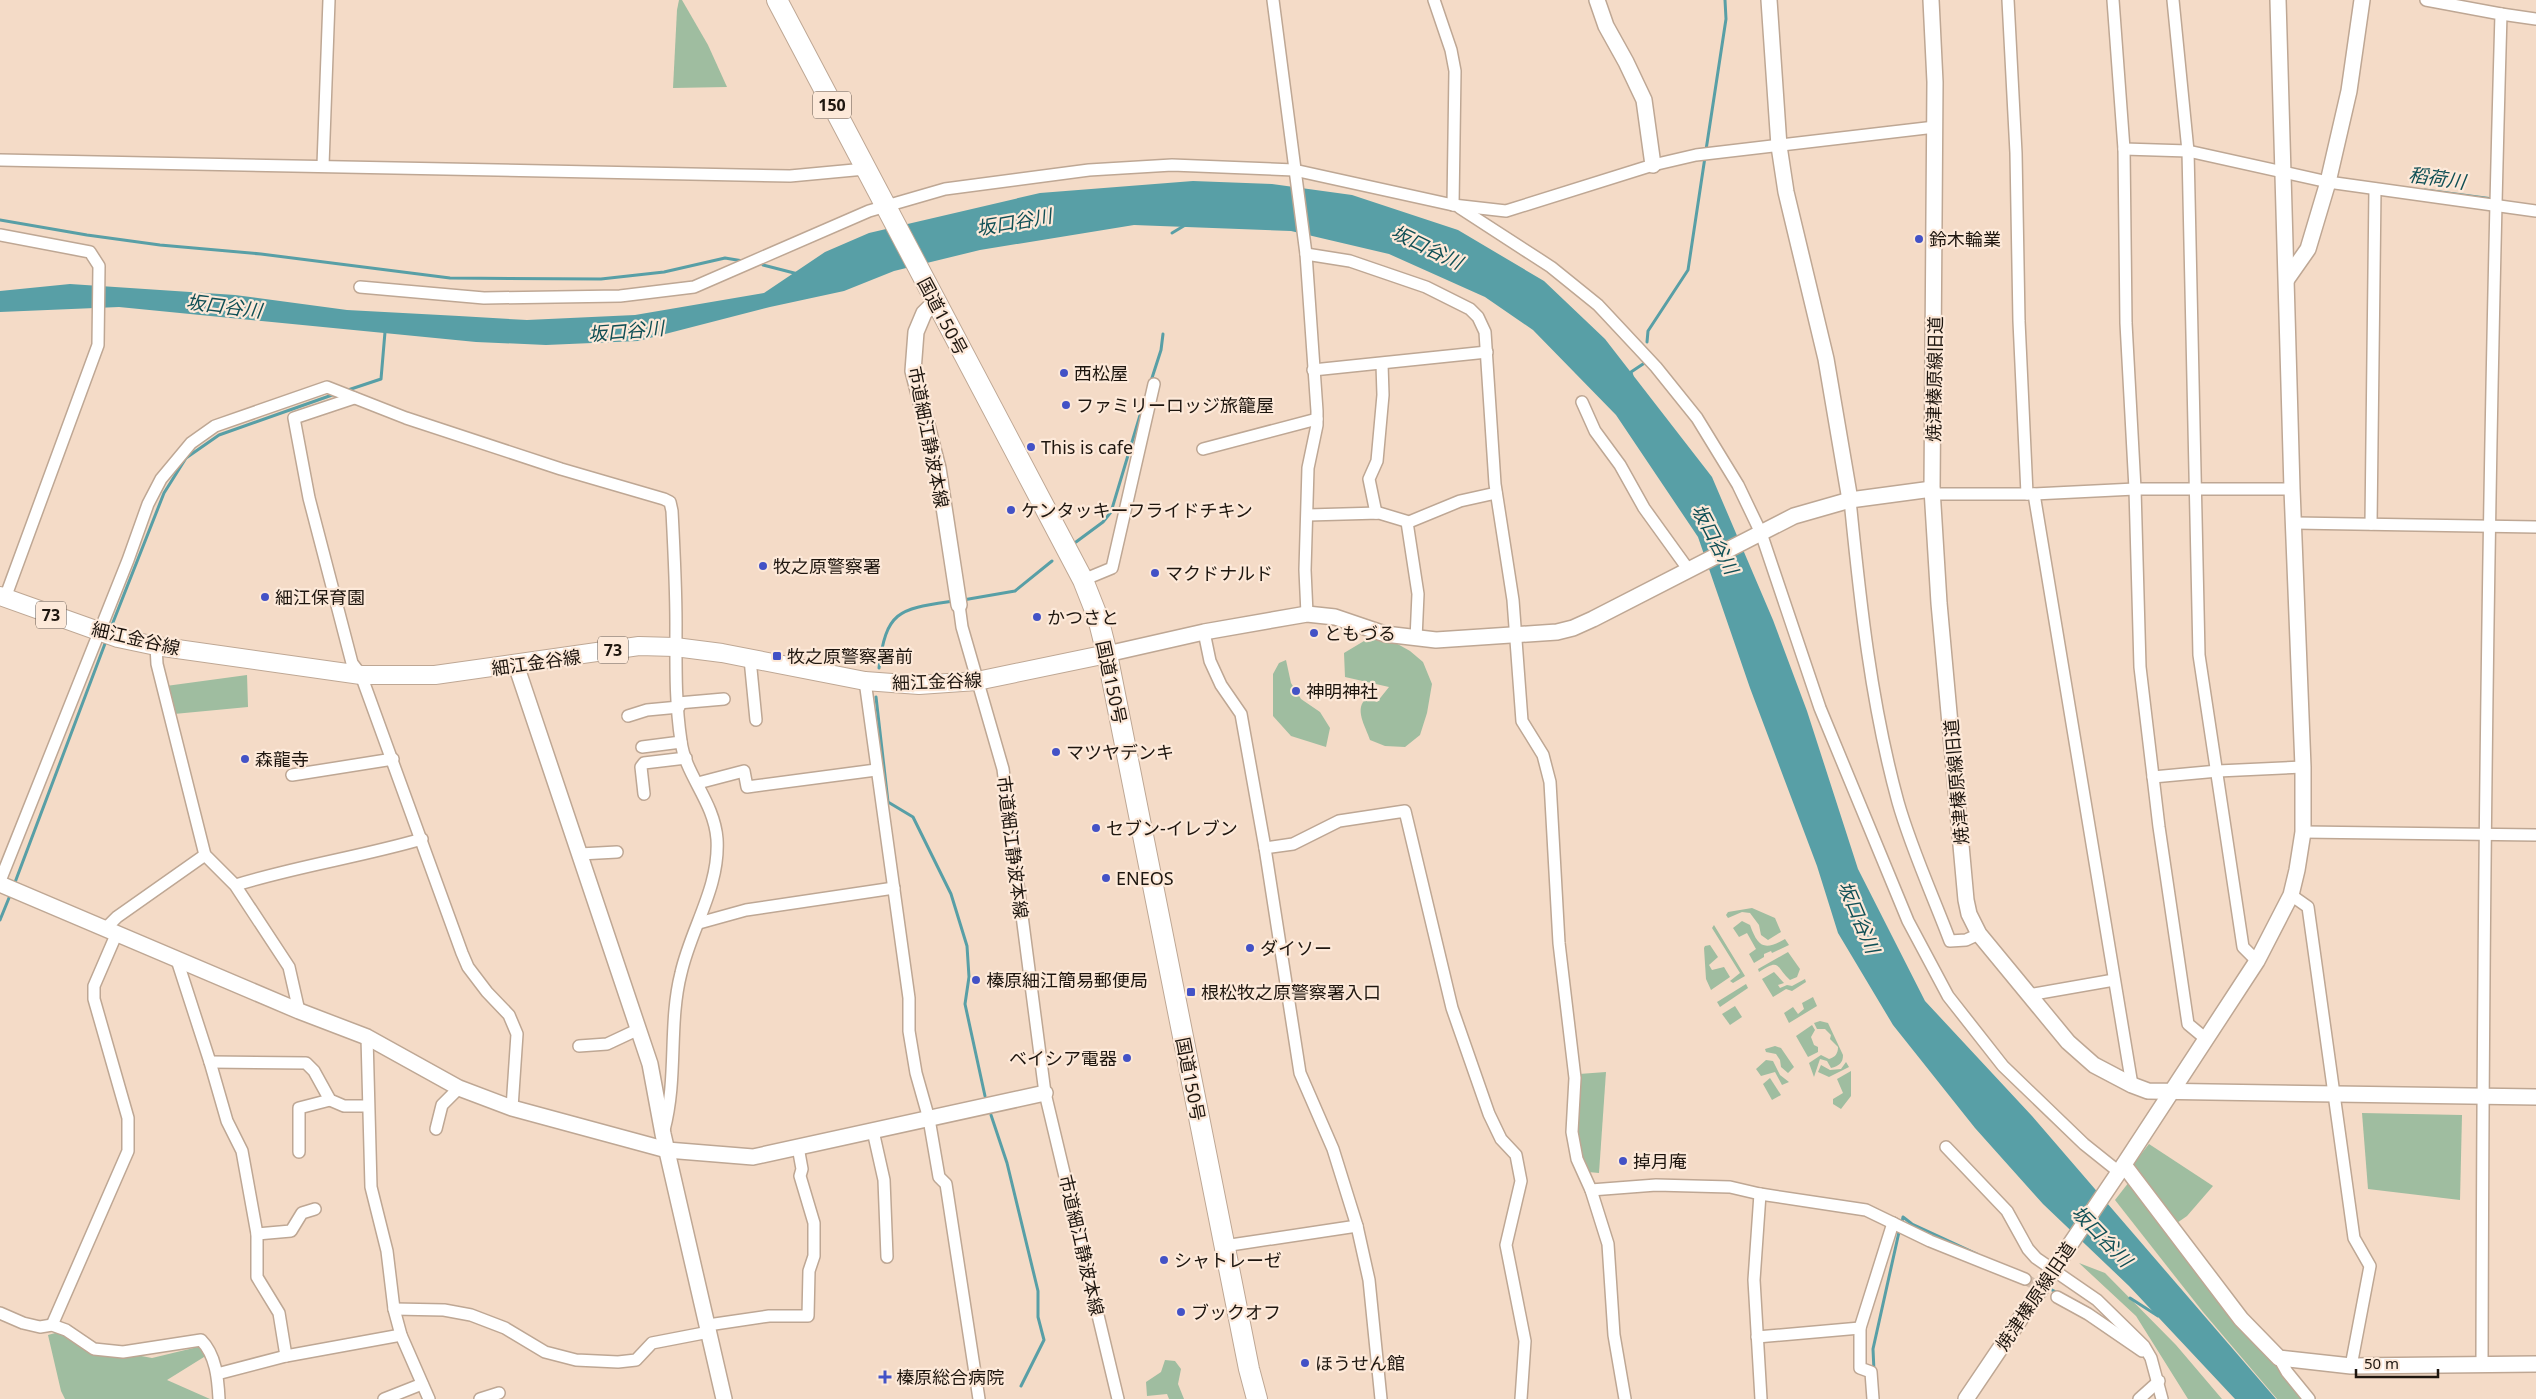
<svg xmlns="http://www.w3.org/2000/svg" width="2536" height="1399" font-family="'Noto Sans','Noto Sans JP',sans-serif">
<style>
.green{fill:#9fbda0}
.water{fill:#589fa6}
.lines{fill:none;stroke-linecap:round;stroke-linejoin:round}
.stream{stroke:#589fa6;stroke-width:3}
.street-tunnel{stroke:#d4bdab;stroke-width:11;stroke-dasharray:11 5.5;stroke-linecap:butt}
.street-casing{stroke:#bea794;stroke-width:14}
.secondary-casing{stroke:#bea794;stroke-width:18}
.primary-casing{stroke:#bea794;stroke-width:20}
.highway-casing{stroke:#bea794;stroke-width:22}
.street{stroke:#fff;stroke-width:11}
.secondary{stroke:#fff;stroke-width:15}
.primary{stroke:#fff;stroke-width:18}
.highway{stroke:#fff;stroke-width:20}
.poi-dot{fill:#4352c6;stroke:#fde9d9;stroke-width:2}
.labels{text-anchor:middle;dominant-baseline:central;stroke-width:4.5;stroke-linejoin:round;paint-order:stroke}
.shield{fill:#fde9d9;stroke:#61554c;stroke-width:1}
.shield-label{font-size:16px;font-weight:bold;fill:#1e160f}
.poi-label{font-size:18px;fill:#1e160f;stroke:#fde9d9;text-anchor:start}
.street-label{font-size:18px;fill:#1e160f;stroke:#fde9d9}
.water-label{font-size:19px;font-style:italic;fill:#104f55;stroke:#fde9d9}
</style>
<rect width="100%" height="100%" fill="#f4dbc7"/>
<!-- green -->
<g class="green">
<polygon points="679,0 682,0 708,45 727,87 673,88 677,10"/>
<path d="M1369 638 1394 642 1410 651 1423 662 1432 684 1427 713 1420 735 1405 747 1385 746 1370 740C1366 727 1353 708 1367 698L1377 702 1389 687 1345 677 1344 653Z"/>
<polygon points="1286,660 1291,683 1301,699 1320,712 1330,728 1326,747 1291,736 1273,716 1273,674 1279,663"/>
<polygon points="247,675 248,707 174,714 166,686"/>
<polygon points="1752,908 1775,918 1781,932 1768,940 1761,935 1759,925 1750,913 1742,912 1728,918 1726,915 1728,912"/>
<path d="M1742 921 1750 925C1758 947 1764 951 1785 939L1789 945 1772 953 1771 951 1764 954V957L1754 963 1749 954 1756 949 1747 933 1739 937 1733 928Z"/>
<polygon points="1714,925 1745,976 1733,983 1730,981 1740,973 1712,928"/>
<polygon points="1710,945 1718,957 1709,965 1712,970 1724,967 1730,977 1711,990 1706,979 1704,948 1705,946"/>
<path d="M1788 952 1800 969 1797 977 1790 980C1776 968 1781 957 1759 972L1758 969Z"/>
<polygon points="1774,972 1784,983 1778,985 1780,988 1787,985 1792,986 1805,979 1806,982 1792,991 1786,989 1773,997 1762,979"/>
<polygon points="1746,984 1748,988 1720,1007 1717,1002"/>
<polygon points="1813,997 1817,1006 1789,1023 1784,1013 1793,1007 1798,1014 1804,1009 1802,1003"/>
<polygon points="1735,1006 1742,1017 1730,1025 1722,1014"/>
<path d="M1820 1021 1828 1023 1843 1055C1843 1063 1839 1066 1831 1068L1827 1061 1820 1059 1814 1077 1809 1063 1821 1055 1829 1059C1835 1057 1838 1054 1838 1047L1830 1039 1831 1035 1825 1029H1817L1814 1023Z"/>
<polygon points="1812,1025 1815,1030 1811,1037 1814,1045 1818,1047 1818,1052 1808,1057 1796,1036"/>
<polygon points="1775,1046 1781,1048 1794,1067 1788,1073 1781,1067 1780,1060 1776,1054 1766,1052 1765,1049"/>
<polygon points="1766,1060 1773,1061 1780,1075 1789,1082 1782,1085 1775,1072 1761,1076 1756,1069"/>
<polygon points="1846,1062 1849,1067 1829,1077 1818,1072 1821,1065 1830,1070 1841,1069"/>
<polygon points="1851,1071 1851,1096 1841,1109 1833,1104 1833,1099 1843,1093 1837,1079"/>
<polygon points="1606,1072 1599,1173 1588,1172 1575,1134 1579,1074"/>
<polygon points="1770,1078 1781,1095 1772,1100 1763,1084"/>
<polygon points="2362,1113 2462,1115 2460,1200 2368,1189"/>
<polygon points="2149,1144 2213,1186 2187,1216 2174,1225 2130,1168"/>
<polygon points="2129,1182 2305,1399 2277,1399 2203,1312 2115,1200"/>
<polygon points="2079,1263 2105,1273 2176,1345 2222,1399 2188,1399 2136,1316"/>
<polygon points="66,1330 109,1350 152,1358 206,1345 204,1357 167,1380 210,1399 65,1399 61,1391 48,1335"/>
<polygon points="1165,1360 1175,1361 1181,1369 1178,1384 1184,1399 1169,1399 1167,1394 1147,1396 1146,1382 1161,1372"/>
</g>
<!-- water -->
<polygon class="water" points="1193,181 1272,184 1352,195 1458,230 1544,281 1605,339 1712,477 1773,620 1807,711 1858,869 1925,1001 2032,1116 2276,1399 2235,1399 2129,1286 2043,1204 1975,1128 1893,1025 1838,933 1817,866 1750,688 1698,537 1616,415 1533,330 1485,297 1389,254 1291,231 1134,225 980,250 894,271 844,291 770,307 638,341 546,345 476,342 119,307 0,312 0,291 70,284 235,295 347,310 459,316 527,320 635,315 764,293 825,252 869,233 1040,193"/>
<g class="lines">
<!-- stream -->
<g class="stream">
<polyline points="1706,150 1726,19 1725,0"/>
<polyline points="2425,190 2493,199"/>
<polyline points="0,220 87,235 160,245 261,254 450,278 601,279 664,272 725,258 743,261"/>
<polyline points="1172,233 1187,224"/>
<polyline points="763,265 798,274"/>
<polyline points="1647,342 1648,331 1688,270 1705,157"/>
<polyline points="1632,376 1631,372 1646,362"/>
<polyline points="1151,381 1161,350 1163,334"/>
<polyline points="345,391 381,379 385,332"/>
<polyline points="1076,542 1103,522 1111,512 1144,402"/>
<polyline points="963,600 1015,591 1052,561"/>
<polyline points="110,630 164,493 186,458 219,435 335,394"/>
<path d="M879 668C886 609 900 609 954 601"/>
<polyline points="876,697 888,802 913,817 951,894 967,946 969,977 965,1004 985,1096"/>
<polyline points="14,885 106,641"/>
<polyline points="0,920 11,893"/>
<polyline points="991,1115 1007,1163 1038,1291 1038,1317 1044,1340 1021,1386"/>
<polyline points="1902,1222 1903,1217 1912,1224 1977,1254"/>
<polyline points="2046,1287 2058,1293"/>
<polyline points="2130,1298 2158,1316"/>
<polyline points="2075,1301 2091,1310"/>
<polyline points="1874,1371 1873,1349 1899,1232"/>
</g>
<!-- street-tunnel -->
<polyline class="street-tunnel" points="2025,1279 2057,1297"/>
<defs>
<g id="street">
<polyline points="1273,0 1306,254 1317,411 1317,425 1308,468 1305,570 1307,614"/>
<polyline points="1434,0 1451,50 1455,71 1453,205"/>
<polyline points="2008,0 2016,153 2019,321 2027,494"/>
<polyline points="2113,0 2124,149 2126,323 2135,489 2140,667 2159,827 2188,1024 2206,1039"/>
<polyline points="2173,0 2188,151 2199,655 2243,947 2257,961"/>
<path d="M2426 0 2501 14C2488 464 2483 915 2482 1365"/>
<polyline points="2501,14 2536,19"/>
<polyline points="2124,149 2188,151 2328,182 2536,211"/>
<polyline points="0,160 790,176 865,169"/>
<polyline points="323,165 329,0"/>
<polyline points="1460,208 1551,267 1598,305 1656,367 1697,418 1738,485 1761,533 1820,708 1908,921 1948,996 2003,1066 2084,1144 2119,1172"/>
<polyline points="0,235 90,252 99,266 98,345 5,598"/>
<polyline points="1306,254 1350,261 1426,287 1470,309 1478,317 1485,332 1495,484 1513,600 1522,721 1543,755 1550,782 1559,943 1575,1078 1572,1132 1577,1159 1591,1190 1608,1244 1614,1335 1625,1399"/>
<polyline points="360,287 484,298 620,296 694,287 869,211 945,189 1089,170 1172,165 1294,170 1453,205 1506,211 1653,165 1696,155 1935,127"/>
<polyline points="1313,370 1487,352"/>
<polyline points="354,398 294,418 309,498 352,663 361,675 462,953 468,967 487,992 509,1015 517,1034 512,1108"/>
<polyline points="1582,402 1595,431 1620,465 1644,508 1688,569"/>
<polyline points="1203,449 1317,419"/>
<polyline points="1932,494 2034,494 2135,489 2292,489"/>
<polyline points="2034,494 2132,1085"/>
<path d="M1850 500C1860 601 1871 704 1898 802 1911 848 1933 896 1950 941L1966 940 1979 934"/>
<polyline points="1376,513 1369,479 1377,461 1383,395 1382,364"/>
<polyline points="1308,515 1379,513 1409,522 1460,501 1496,493"/>
<polyline points="1407,522 1418,594 1416,639"/>
<polyline points="2295,523 2536,527"/>
<polyline points="2371,524 2375,189"/>
<polyline points="1083,580 1112,568 1154,384"/>
<polyline points="959,605 962,627 1003,769 1045,1093 1118,1399"/>
<polyline points="1204,632 1210,661 1221,685 1241,714 1265,848 1300,1073 1333,1149 1357,1226 1369,1280 1381,1399"/>
<polyline points="156,646 157,664 205,855 235,885 289,967 299,1011"/>
<polyline points="750,659 756,720"/>
<polyline points="865,681 909,998 909,1031 916,1073 929,1119 939,1177 946,1184 979,1399"/>
<polyline points="678,703 724,699"/>
<polyline points="628,716 647,710 679,707"/>
<polyline points="642,747 681,742"/>
<polyline points="292,775 393,759"/>
<polyline points="2153,777 2218,771 2303,767"/>
<polyline points="698,783 744,771 747,787 876,770"/>
<polyline points="644,794 641,767 644,763 686,758"/>
<polyline points="2303,832 2536,835"/>
<polyline points="1265,848 1293,844 1339,821 1405,811 1452,1008 1489,1114 1501,1139 1516,1155 1521,1181 1506,1245 1525,1341 1521,1399"/>
<polyline points="580,854 617,852"/>
<path d="M0 881 128 560 148 504 161 479 191 443 215 426 327 387 406 418 561 469 664 499 670 502 672 511C674 549 676 587 676 624 676 663 675 702 681 741 685 775 714 801 717 839 720 887 691 928 681 973 668 1024 678 1077 664 1130"/>
<path d="M236 885C297 866 360 857 422 839"/>
<polyline points="2291,895 2308,907 2354,1238 2370,1266 2351,1366"/>
<polyline points="699,923 746,910 894,888"/>
<polyline points="105,929 117,917 205,855"/>
<polyline points="177,960 210,1062 227,1121 242,1151 257,1234 257,1277 279,1313 286,1356"/>
<polyline points="2028,995 2114,980"/>
<polyline points="367,1037 371,1187 387,1251 394,1309 401,1335 429,1399"/>
<polyline points="579,1046 607,1044 639,1029"/>
<polyline points="210,1062 306,1063 314,1071 330,1100 344,1106 367,1106"/>
<polyline points="436,1129 442,1105 459,1088"/>
<polyline points="873,1131 884,1180 887,1257"/>
<polyline points="1946,1147 2007,1211 2028,1249 2036,1258 2097,1300 2144,1346 2151,1358 2162,1399"/>
<polyline points="299,1152 299,1108 330,1100"/>
<polyline points="1591,1190 1656,1185 1730,1187 1760,1194 1866,1210 1930,1241 2025,1279"/>
<polyline points="1760,1194 1754,1280 1761,1399"/>
<polyline points="257,1234 291,1231 302,1213 315,1209"/>
<polyline points="1224,1246 1357,1226"/>
<polyline points="2057,1297 2088,1314 2142,1351"/>
<polyline points="394,1309 444,1310 471,1315 505,1328 545,1352 576,1360 618,1362 636,1360 652,1343 709,1332"/>
<path d="M0 1313 23 1323 40 1327 52 1325 66 1330 94 1349 123 1352 201 1340C216 1355 218 1379 219 1399"/>
<polyline points="52,1325 128,1151 128,1118 94,999 94,986 116,935"/>
<polyline points="708,1325 769,1316 808,1316 809,1271 814,1256 814,1223 800,1176 802,1169 798,1147"/>
<polyline points="1757,1337 1860,1328"/>
<polyline points="2279,1358 2287,1372 2309,1399"/>
<polyline points="217,1374 286,1356 401,1335"/>
<polyline points="384,1399 422,1384"/>
<polyline points="480,1399 499,1393"/>
<polyline points="1873,1399 1871,1372 1860,1368 1860,1328 1893,1223"/>
<polyline points="2139,1399 2159,1381"/>
</g>
<g id="secondary">
<polyline points="1597,0 1606,26 1626,62 1644,100 1653,165"/>
<polyline points="1769,0 1779,146 1786,192 1826,359 1850,500"/>
<polyline points="1931,0 1935,82 1932,489 1939,603 1966,900 1969,914 1979,934 2068,1042 2094,1065 2132,1085 2148,1091 2536,1097"/>
<polyline points="2287,279 2308,249 2328,182 2349,91 2362,0"/>
<polyline points="935,302 924,313 916,332 913,371 938,468 959,605"/>
<polyline points="1107,654 1204,632 1307,614 1335,617 1385,634 1436,640 1557,632 1573,628 1593,619 1794,516 1850,500 1932,489"/>
<polyline points="516,665 650,1064 663,1134 724,1399"/>
<polyline points="0,884 299,1011 367,1037 459,1088 512,1108 667,1150 753,1157 1045,1093"/>
<polyline points="2124,1165 2241,1319 2279,1358 2351,1366 2536,1364"/>
<polyline points="1966,1399 2119,1172 2257,961 2291,895 2297,870 2303,832 2303,767 2292,489 2278,0"/>
</g>
<polyline id="primary" points="0,596 118,638 156,646 361,675 435,675 639,646 675,647 722,653 865,681 919,685 977,681 1107,654"/>
<polyline id="highway" points="777,0 1083,580 1098,618 1107,654 1249,1369 1257,1399"/>
</defs>
<!-- street casing -->
<use href="#street" class="street-casing"/>
<!-- secondary casing -->
<use href="#secondary" class="secondary-casing"/>
<!-- primary casing -->
<use href="#primary" class="primary-casing"/>
<!-- highway casing -->
<use href="#highway" class="highway-casing"/>
<!-- street -->
<use href="#street" class="street"/>
<!-- secondary -->
<use href="#secondary" class="secondary"/>
<!-- primary -->
<use href="#primary" class="primary"/>
<!-- highway -->
<use href="#highway" class="highway"/>
</g>
<!-- markers -->
<g class="poi-dot">
<circle cx="1919" cy="239" r="5"/>
<circle cx="1064" cy="373" r="5"/>
<circle cx="1066" cy="405" r="5"/>
<circle cx="1031" cy="447" r="5"/>
<circle cx="1011" cy="510" r="5"/>
<circle cx="763" cy="566" r="5"/>
<circle cx="1155" cy="573" r="5"/>
<circle cx="265" cy="597" r="5"/>
<circle cx="1037" cy="617" r="5"/>
<circle cx="1314" cy="633" r="5"/>
<rect x="772" y="651" width="10" height="10" rx="2.5"/>
<circle cx="1296" cy="691" r="5"/>
<circle cx="1056" cy="752" r="5"/>
<circle cx="245" cy="759" r="5"/>
<circle cx="1096" cy="828" r="5"/>
<circle cx="1106" cy="878" r="5"/>
<circle cx="1250" cy="948" r="5"/>
<circle cx="976" cy="980" r="5"/>
<rect x="1186" y="987" width="10" height="10" rx="2.5"/>
<circle cx="1127" cy="1058" r="5"/>
<circle cx="1623" cy="1161" r="5"/>
<circle cx="1164" cy="1260" r="5"/>
<circle cx="1181" cy="1312" r="5"/>
<circle cx="1305" cy="1363" r="5"/>
<path d="M882.5 1369.5h5v5h5v5h-5v5h-5v-5h-5v-5h5z"/>
</g>
<g class="labels">
<!-- shield labels -->
<g class="shield">
<rect x="813" y="91.5" width="38" height="27" rx="4"/>
<rect x="36" y="601.5" width="30" height="27" rx="4"/>
<rect x="598" y="636.5" width="30" height="27" rx="4"/>
</g>
<g class="shield-label">
<text x="832" y="105">150</text>
<text x="51" y="615">73</text>
<text x="613" y="650">73</text>
</g>
<!-- poi labels -->
<g class="poi-label">
<text x="1929" y="239">鈴木輪業</text>
<text x="1074" y="373">西松屋</text>
<text x="1076" y="405">ファミリーロッジ旅籠屋</text>
<text x="1041" y="447">This is cafe</text>
<text x="1021" y="510">ケンタッキーフライドチキン</text>
<text x="773" y="566">牧之原警察署</text>
<text x="1165" y="573">マクドナルド</text>
<text x="275" y="597">細江保育園</text>
<text x="1047" y="617">かつさと</text>
<text x="1324" y="633">ともづる</text>
<text x="787" y="656">牧之原警察署前</text>
<text x="1306" y="691">神明神社</text>
<text x="1066" y="752">マツヤデンキ</text>
<text x="255" y="759">森龍寺</text>
<text x="1106" y="828">セブン-イレブン</text>
<text x="1116" y="878">ENEOS</text>
<text x="1260" y="948">ダイソー</text>
<text x="986" y="980">榛原細江簡易郵便局</text>
<text x="1201" y="992">根松牧之原警察署入口</text>
<text x="1117" y="1058" text-anchor="end">ベイシア電器</text>
<text x="1633" y="1161">掉月庵</text>
<text x="1174" y="1260">シャトレーゼ</text>
<text x="1191" y="1312">ブックオフ</text>
<text x="1315" y="1363">ほうせん館</text>
<text x="896" y="1377">榛原総合病院</text>
</g>
<!-- street labels -->
<g class="street-label">
<text transform="translate(943 316) rotate(62)">国道150号</text>
<text transform="translate(1934 379) rotate(-89)">焼津榛原線旧道</text>
<text transform="translate(929 437) rotate(79)">市道細江静波本線</text>
<text transform="translate(136 638) rotate(13)">細江金谷線</text>
<text transform="translate(536 662) rotate(-8)">細江金谷線</text>
<text transform="translate(937 681) rotate(-2)">細江金谷線</text>
<text transform="translate(1112 682) rotate(78)">国道150号</text>
<text transform="translate(1956 782) rotate(-95)">焼津榛原線旧道</text>
<text transform="translate(1013 847) rotate(83)">市道細江静波本線</text>
<text transform="translate(1191 1079) rotate(79)">国道150号</text>
<text transform="translate(1082 1245) rotate(77)">市道細江静波本線</text>
<text transform="translate(2035 1296) rotate(-56)">焼津榛原線旧道</text>
</g>
<!-- water labels -->
<g class="water-label">
<text transform="translate(2437 178) rotate(8)">稻荷川</text>
<text transform="translate(1014 222) rotate(-10)">坂口谷川</text>
<text transform="translate(1427 247) rotate(26)">坂口谷川</text>
<text transform="translate(224 306) rotate(7)">坂口谷川</text>
<text transform="translate(626 331) rotate(-5)">坂口谷川</text>
<text transform="translate(1715 539) rotate(62)">坂口谷川</text>
<text transform="translate(1859 917) rotate(67)">坂口谷川</text>
<text transform="translate(2102 1236) rotate(46)">坂口谷川</text>
</g>
</g>
<!-- scale -->
<path d="M2356 1369v8h82v-8" fill="none" stroke="#1e160f" stroke-width="2.5"/>
<text x="2364" y="1369" font-size="15" fill="#1e160f" stroke="#fde9d9" stroke-width="4" paint-order="stroke">50 m</text>
</svg>
